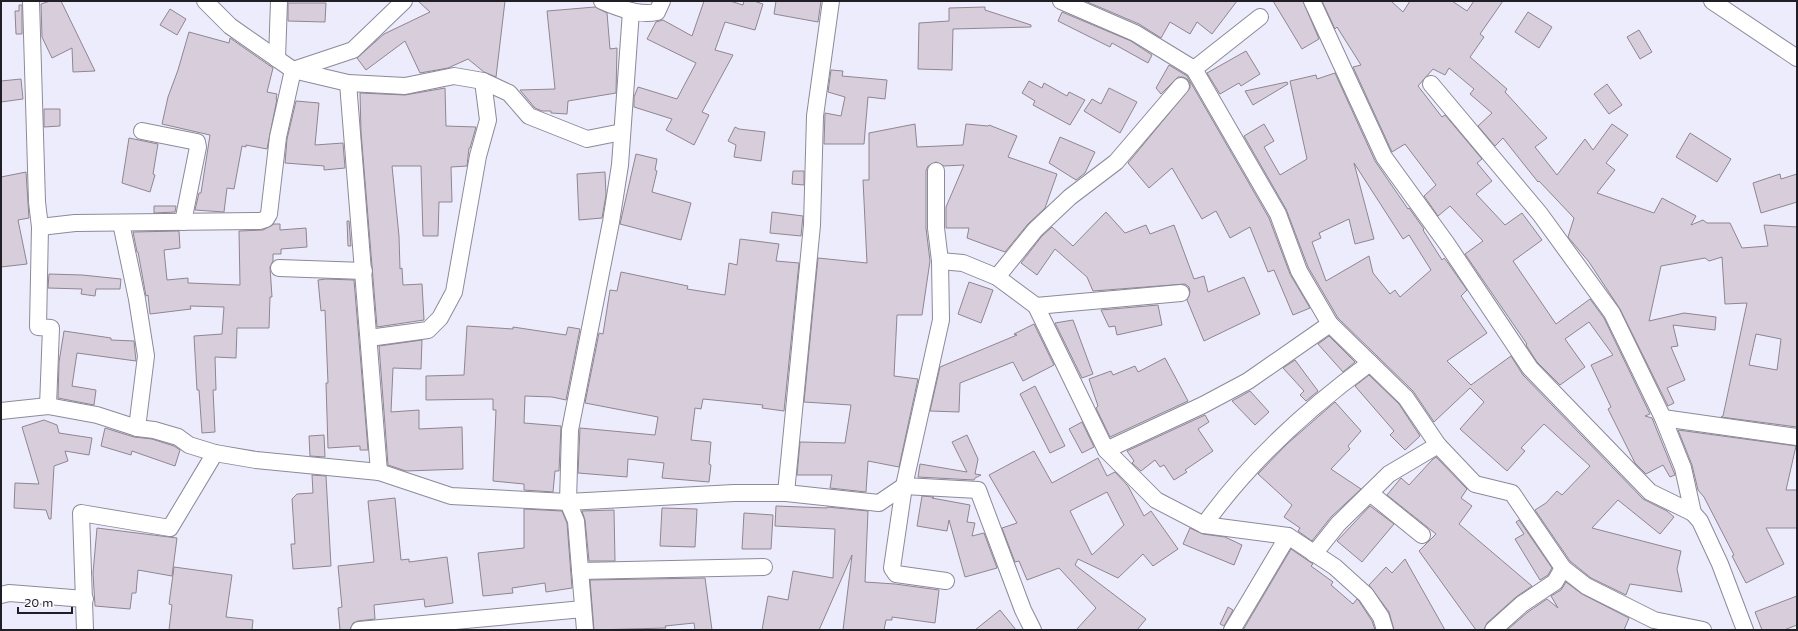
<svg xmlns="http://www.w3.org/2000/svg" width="1798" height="631" font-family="'Varela Round',sans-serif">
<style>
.building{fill:#d8cdda;stroke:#908591;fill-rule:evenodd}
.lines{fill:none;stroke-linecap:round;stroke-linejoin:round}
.street-casing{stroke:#8b8a99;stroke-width:18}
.street{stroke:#fff;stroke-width:16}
</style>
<rect width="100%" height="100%" fill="#edecfd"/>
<!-- building -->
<g class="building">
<polygon points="50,1 61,1 95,71 73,72 72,48 52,58 42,37 41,4"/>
<polygon points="418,1 505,1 496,77 484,72 468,59 448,68 420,73 405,41 366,70 357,58 384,34 430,12"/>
<polygon points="704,1 730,1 743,5 744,1 754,1 763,4 755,30 725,22 715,50 733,55 702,112 709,115 694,145 666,130 672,119 634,107 634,97 638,87 677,99 696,63 647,39 656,22 663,20 692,36"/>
<polygon points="776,1 821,1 818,22 774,14"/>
<polygon points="1085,1 1237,1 1212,34 1197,22 1190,34 1170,22 1161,38 1139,24"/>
<polygon points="1273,1 1303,1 1319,39 1302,49"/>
<path d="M1322 1H1391L1403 12 1410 1H1452L1467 11 1474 1H1503L1480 34 1484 37 1470 57 1507 89 1505 92 1547 138 1535 147 1557 175 1585 139 1593 150 1612 124 1628 135 1606 163 1615 170 1597 193 1654 213 1662 198 1696 216 1691 225 1703 220 1707 223H1730L1742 248 1768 246 1764 225 1797 227V427L1721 417 1723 416 1747 303 1725 304 1722 257 1709 261 1705 258 1661 266 1649 321 1684 313 1716 317 1715 330 1673 325 1678 346 1671 347 1685 380 1667 388 1674 403 1668 406 1620 309 1589 262 1568 237 1574 218 1539 181 1538 182 1503 138 1495 146 1478 126 1492 113 1470 94 1474 89 1449 68 1445 75 1433 69 1418 86 1442 117 1445 115 1482 159 1477 163 1492 181 1476 194 1505 225 1522 213 1542 240 1513 261 1556 324 1590 299 1604 318 1650 414 1645 416 1652 418 1675 475 1670 477 1663 465 1646 474 1635 463 1608 409 1611 407 1591 365 1613 355 1589 322 1565 339 1585 367 1560 385 1537 362 1526 345 1527 344 1465 254 1483 241 1450 206 1438 216 1424 196 1436 185 1405 144 1392 152 1353 67 1361 65 1337 27 1335 29ZM1756 334 1781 339 1777 370 1749 365Z"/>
<polygon points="288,3 326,3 325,22 288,21"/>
<polygon points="19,5 22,5 22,34 16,34 15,11 19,11"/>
<polygon points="595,7 607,13 610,49 617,48 616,93 568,101 567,114 551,113 551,111 542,111 535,108 520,90 555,89 547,11"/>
<polygon points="985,7 985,10 1031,25 1031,27 953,29 952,70 918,69 919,23 949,21 949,8"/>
<polygon points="170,9 186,19 177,35 160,25"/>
<polygon points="1062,12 1131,41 1152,55 1148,63 1112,43 1110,47 1058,21"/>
<polygon points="1528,12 1552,27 1539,48 1515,32"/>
<polygon points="1639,30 1652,52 1640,59 1627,37"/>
<polygon points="189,32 229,43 230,38 273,68 267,92 277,94 276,99 277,99 267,149 246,145 246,147 242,146 234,189 227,188 224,212 195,210 199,193 201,193 210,135 162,124 168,97 178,70"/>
<polygon points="1246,51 1260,74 1241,86 1239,83 1220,94 1207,73"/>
<polygon points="1169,65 1187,76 1269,218 1290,274 1310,308 1293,315 1274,270 1268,272 1250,227 1230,238 1216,211 1202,219 1172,168 1149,188 1128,163 1190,88 1190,83 1187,79 1183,77 1178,77 1161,94 1156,88"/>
<polygon points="831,70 843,71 842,76 887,80 885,99 868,97 864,144 824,144 825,113 841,116 845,97 828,92"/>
<path d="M1335 73 1375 161 1408 209 1409 208 1424 229 1423 230 1442 260 1444 258 1448 263 1467 290 1461 296 1487 333 1447 361 1471 385 1511 356 1523 375 1643 499 1667 511 1674 517 1660 534 1618 500 1592 528 1681 551 1677 569 1682 592 1630 584 1626 595 1591 578 1570 561 1535 510 1546 503 1557 491 1562 495 1590 466 1544 424 1521 448 1525 451 1507 471 1460 429 1484 402 1470 388 1434 422 1413 391 1338 318 1308 267 1286 209 1244 136 1264 124 1274 141 1264 147 1280 175 1307 159 1290 81 1316 75 1317 79ZM1354 163 1403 239 1409 235 1431 270 1400 297 1395 290 1390 294 1373 273 1369 256 1326 281 1312 242 1321 238 1319 233 1349 219 1355 244 1374 239Z"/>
<polygon points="21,79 23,99 1,102 1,81"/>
<polygon points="1029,81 1042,88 1044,83 1067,96 1069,92 1085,100 1070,125 1033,105 1035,101 1022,93"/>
<polygon points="1287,82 1288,84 1253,105 1245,91"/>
<polygon points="1607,84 1622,105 1609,114 1594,94"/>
<polygon points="445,88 446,126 476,127 470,148 469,148 467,166 451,167 452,202 439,202 438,236 423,236 421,166 392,166 399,236 400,269 402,268 403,285 422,284 424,320 377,327 361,132 360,93 405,95"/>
<polygon points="1109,88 1137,102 1120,133 1084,111 1092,99 1101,104"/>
<polygon points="296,101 319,103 315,145 343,143 345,168 324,170 324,166 285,163 287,139"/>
<polygon points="44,109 60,109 60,126 44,127"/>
<polygon points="915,124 917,147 963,145 966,124 988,126 989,125 1017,136 1008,157 1057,174 1045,208 1028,224 1005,252 967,238 969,228 946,228 946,207 964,165 944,166 936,162 928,166 926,171 926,228 930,261 922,315 897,315 894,376 918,379 899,467 868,461 866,492 830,488 832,475 797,475 800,442 845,443 851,405 804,402 818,258 867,263 863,180 869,180 869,133"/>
<polygon points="735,127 739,129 765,132 761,161 734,157 736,145 728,141"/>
<polygon points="1690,133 1731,159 1717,182 1676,157"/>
<polygon points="1060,137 1095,152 1085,173 1076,180 1049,163"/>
<polygon points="129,138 158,144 153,174 155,175 150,192 122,183"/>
<polygon points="636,154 657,159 655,170 657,171 652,192 691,203 681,240 620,224"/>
<polygon points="793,171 804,171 804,185 792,184"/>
<polygon points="26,172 29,218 18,220 27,264 1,267 1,177"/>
<polygon points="605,172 606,195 602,218 579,220 577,174"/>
<polygon points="1780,174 1781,179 1797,174 1797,202 1761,213 1753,183"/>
<polygon points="154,206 176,206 175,212 154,213"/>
<polygon points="772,212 803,216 801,236 770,233"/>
<polygon points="1106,212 1125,233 1146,225 1150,234 1174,225 1194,279 1204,276 1208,292 1244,277 1260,314 1204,341 1187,300 1190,292 1189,287 1185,284 1093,291 1087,277 1055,249 1037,275 1021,263 1042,236 1052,227 1073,246"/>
<polygon points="347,221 349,221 351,246 348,246"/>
<polygon points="274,224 280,224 280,230 306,228 307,247 281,249 281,254 273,254 273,261 270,267 272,297 270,297 269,328 237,328 236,358 215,357 216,390 213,390 215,432 202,433 199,390 197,390 194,336 222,334 224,307 190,306 191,309 150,314 148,295 146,296 138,252 137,252 133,232 179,231 180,248 164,250 167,280 188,278 188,283 240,285 239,231 263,230"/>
<polygon points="740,239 779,244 776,261 799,263 784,411 762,408 763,405 703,399 701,409 695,408 691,440 711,442 709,464 711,465 709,482 662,478 664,463 628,459 627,477 578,473 580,428 655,435 658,417 585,403 599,333 603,334 610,290 617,291 621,272 688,286 687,289 725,295 729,263 737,265"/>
<polygon points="49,274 82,275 121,279 120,289 96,289 95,296 81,294 82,289 48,288"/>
<polygon points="326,279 354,280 368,450 360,450 360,446 328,448 326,383 328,383 325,310 321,311 318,280"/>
<polygon points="969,282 993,290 981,323 958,314"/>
<polygon points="1158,305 1162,325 1117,335 1115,326 1109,327 1101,310"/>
<polygon points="1073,320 1093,374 1082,378 1055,323"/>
<polygon points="1034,324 1054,365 1023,381 1013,362 960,383 959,412 930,411 940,367 1017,335 1014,334"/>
<polygon points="467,326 513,329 513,327 566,335 568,327 580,329 566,400 552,397 525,396 524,423 561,426 559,471 555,471 553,492 524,490 524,484 493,481 496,410 493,410 493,399 426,400 426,376 464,375"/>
<polygon points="64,331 111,338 111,340 134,341 136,361 77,353 72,386 96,390 94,405 58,398 59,362"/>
<polygon points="1329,336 1355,362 1343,372 1318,344"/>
<polygon points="422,340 421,369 393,368 391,412 419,410 419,429 462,427 463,469 406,471 388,465 379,346"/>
<polygon points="1165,358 1188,401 1110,437 1096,408 1098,406 1089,379 1111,371 1113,375 1135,366 1138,372"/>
<polygon points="1295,360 1318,391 1306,401 1300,395 1304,391 1283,368"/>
<polygon points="1369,375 1399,404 1420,436 1405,450 1390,435 1394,431 1355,386"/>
<polygon points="1035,386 1065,446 1050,453 1020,394"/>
<polygon points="1250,391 1269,412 1255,425 1232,401"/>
<polygon points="1335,402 1361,431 1348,446 1350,449 1331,469 1361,489 1331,517 1312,541 1298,531 1300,528 1284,517 1292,505 1258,474 1287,444"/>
<polygon points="1205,415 1209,422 1198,429 1213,451 1185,470 1187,472 1174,480 1164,465 1160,467 1155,460 1141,471 1132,463 1134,461 1127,451"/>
<polygon points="44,420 57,425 59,433 92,438 89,455 65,451 68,461 54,466 51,519 49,519 46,510 14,508 15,483 39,484 22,427"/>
<polygon points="1082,422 1094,447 1082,453 1069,429"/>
<polygon points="105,428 134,437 152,439 174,446 180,450 175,466 132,451 131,455 101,446"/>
<polygon points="1678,430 1796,446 1786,490 1797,490 1797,528 1766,528 1784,564 1746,583 1732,556 1734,555 1704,497 1698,490 1692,465"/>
<polygon points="324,435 325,457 310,456 309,436"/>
<polygon points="967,435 978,459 975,474 981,475 975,478 974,480 918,477 920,464 967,472 952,442"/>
<path d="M1034 451 1052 483 1098 458 1107 476 1115 472 1128 486 1144 516 1151 511 1178 549 1153 566 1143 554 1118 578 1078 559 1075 565 1146 619 1137 630H1076L1096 608 1059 568 1027 580 1019 561 1015 562 1002 528 1017 523 989 475ZM1107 492 1124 525 1092 555 1070 511Z"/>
<polygon points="1436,457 1467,489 1461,498 1472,506 1459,524 1532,586 1516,597 1487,623 1484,630 1476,630 1419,551 1436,534 1387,495 1401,478 1409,485 1432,460"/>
<polygon points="312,475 326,476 331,566 293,569 291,544 295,544 292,499 297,494 313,493"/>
<polygon points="922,496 934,497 932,498 970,505 967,522 975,523 972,536 984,533 997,568 965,577 949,520 947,531 917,526"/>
<polygon points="395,498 401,560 409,559 409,562 447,557 453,603 425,607 424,599 374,605 375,619 358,621 353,623 350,630 340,630 338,608 342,607 338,566 374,562 368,501"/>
<polygon points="776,506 827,508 827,507 868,511 865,582 895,584 939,590 935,623 892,617 892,620 886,620 884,630 843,630 852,555 819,630 762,630 768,596 788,600 793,571 833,578 835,529 775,526"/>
<polygon points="1370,506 1394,524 1362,562 1337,541"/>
<polygon points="662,508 697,509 695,547 660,546"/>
<polygon points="524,509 562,511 567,523 572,588 546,592 545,583 512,588 513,593 483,596 478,553 524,548"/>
<polygon points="614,510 615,561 589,561 585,520 582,511"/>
<polygon points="744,513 773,515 771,549 742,549"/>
<polygon points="1519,520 1552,568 1548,575 1540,580 1515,539 1524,534 1516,522"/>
<polygon points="97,528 177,538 172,576 138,570 136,593 132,593 130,609 95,606 93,573"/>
<polygon points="1190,528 1203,534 1225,537 1242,545 1234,565 1183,544"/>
<polygon points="1291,549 1313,564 1311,566 1333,582 1331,585 1353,604 1357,599 1359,601 1372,621 1375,630 1243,630"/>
<polygon points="1405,559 1445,630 1394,630 1389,612 1369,585 1386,567 1392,573"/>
<polygon points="174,567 232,575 226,617 253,620 252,630 169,630 172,605 169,604"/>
<polygon points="705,578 712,630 695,630 694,623 665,626 666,628 594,630 590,580"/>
<polygon points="1566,582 1582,594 1629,618 1624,630 1507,630 1528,612 1547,599 1558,608 1551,596 1561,590"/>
<polygon points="1797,596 1797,625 1784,630 1762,630 1755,612"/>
<polygon points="1228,607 1233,610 1224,626 1220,624"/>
<polygon points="1000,610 1016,630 975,630"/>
</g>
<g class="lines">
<defs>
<g id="street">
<polyline points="31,1 37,202 40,227 75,223 260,221 266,219 269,214 278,137 293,70 353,50 404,1"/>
<polyline points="205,1 230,26 293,70 348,83 405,86 454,76 483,81 509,93 529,116 587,139 622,132"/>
<path d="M602 1C618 8 639 16 657 12L662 1"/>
<polyline points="1061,1 1135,33 1194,69 1278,214 1299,271 1330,324 1406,398 1438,445 1475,484 1512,493 1563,568 1586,586 1654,620 1703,630"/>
<polyline points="1312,1 1384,157 1447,244 1530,368 1650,492 1693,513"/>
<polyline points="1712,1 1797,58"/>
<polyline points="277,59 279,1"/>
<polyline points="1194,69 1260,17"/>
<polyline points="348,83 379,472"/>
<polyline points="1431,84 1540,214 1612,313 1663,418 1683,468 1693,513 1700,521 1720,564 1745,630"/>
<polyline points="142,131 197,142 198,147 183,222"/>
<polyline points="936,171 936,228 940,261 941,320 904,486 892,568 896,574 946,581"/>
<polyline points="121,223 137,299 146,356 137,428"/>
<polyline points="40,227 38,327 51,328 48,406"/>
<polyline points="940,261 963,263 997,277 1036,306 1106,450 1156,500 1204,525 1288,536 1335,567 1366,595 1381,617 1385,630"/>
<polyline points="279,268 364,271"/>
<polyline points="997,277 1035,230 1070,197 1116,162 1181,86"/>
<polyline points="1036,306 1181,293"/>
<polyline points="369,338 428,330 440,318 454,292 478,156 488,120 483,81"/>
<polyline points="1,411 48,406 97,415 137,428 154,430 178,437 189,445 215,453 256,460 379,472 451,496 568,502 734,493 786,493 879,503 904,486 978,490 1023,610 1033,630"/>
<polyline points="1663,418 1797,437"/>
<polyline points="1106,450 1203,405 1248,381 1330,324"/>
<polyline points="786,493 812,225 815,116 831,1"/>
<polyline points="1370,493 1422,535"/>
<path d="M1204 525C1249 462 1307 409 1370 363"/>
<polyline points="1314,554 1338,524 1389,474 1438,445"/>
<polyline points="580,571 764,567"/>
<polyline points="1,595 9,593 85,599"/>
<polyline points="85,630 81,513 170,528 215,453"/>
<polyline points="359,630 583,609"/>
<polyline points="585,630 576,521 568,502 570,430 611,222 620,165 631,11"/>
<polyline points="1232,630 1288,536"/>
<polyline points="1493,630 1522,604 1555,582 1563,568"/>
</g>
</defs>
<!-- street casing -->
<use href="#street" class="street-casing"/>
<!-- street -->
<use href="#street" class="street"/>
</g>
<!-- border -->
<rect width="1798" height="631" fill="none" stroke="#1f1f25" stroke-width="4"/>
<!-- scale -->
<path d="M18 607v6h54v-6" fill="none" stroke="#1f1f25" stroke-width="2"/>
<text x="24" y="607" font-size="12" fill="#1f1f25" stroke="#fbfbff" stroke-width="3" paint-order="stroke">20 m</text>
</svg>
